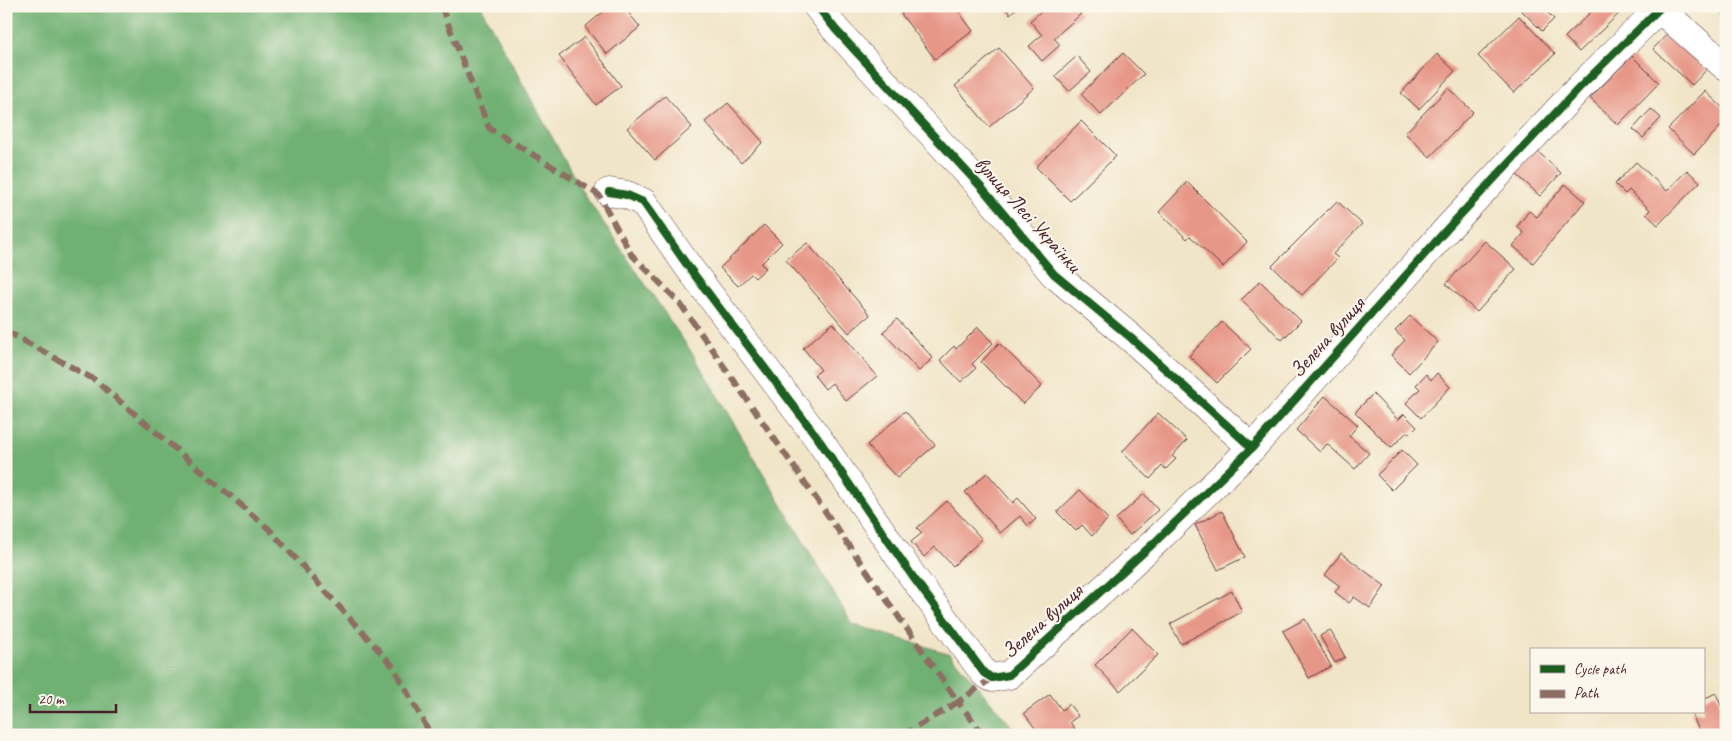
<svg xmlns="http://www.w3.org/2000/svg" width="1732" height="741" font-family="Caveat,sans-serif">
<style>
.forest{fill:#70b072;stroke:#5d684e}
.building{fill:#e79787}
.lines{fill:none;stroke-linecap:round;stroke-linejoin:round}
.street-casing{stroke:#633d43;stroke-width:29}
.street{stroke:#fff;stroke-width:28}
.quiet{stroke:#8d6e63;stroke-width:6;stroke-dasharray:12 6;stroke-linecap:butt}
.cycleway-casing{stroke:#fbf7ec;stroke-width:11}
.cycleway{stroke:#1b5e20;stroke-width:8}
.labels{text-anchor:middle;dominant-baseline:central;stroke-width:4;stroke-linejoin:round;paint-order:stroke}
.street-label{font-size:21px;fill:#4a1f2b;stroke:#fbf7ec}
</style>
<rect width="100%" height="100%" fill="#fbf7ec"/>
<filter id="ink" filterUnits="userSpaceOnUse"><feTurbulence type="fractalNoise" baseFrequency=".02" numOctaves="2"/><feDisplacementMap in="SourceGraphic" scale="10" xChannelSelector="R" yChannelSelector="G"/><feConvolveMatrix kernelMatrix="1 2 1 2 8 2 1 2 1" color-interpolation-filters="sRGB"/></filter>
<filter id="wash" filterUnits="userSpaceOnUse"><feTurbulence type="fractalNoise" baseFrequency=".0096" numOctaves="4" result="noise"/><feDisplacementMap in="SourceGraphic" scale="20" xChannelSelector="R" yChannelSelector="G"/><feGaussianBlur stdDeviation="1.12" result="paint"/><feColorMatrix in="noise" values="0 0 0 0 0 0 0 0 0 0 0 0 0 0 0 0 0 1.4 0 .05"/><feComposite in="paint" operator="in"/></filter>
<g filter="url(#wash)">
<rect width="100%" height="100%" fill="#f1e5c8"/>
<!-- forest -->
<polygon class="forest" points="6,6 480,6 581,190 694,356 852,624 950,654 1019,735 6,735"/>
<g id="blocks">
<!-- building -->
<g class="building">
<polygon points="610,6 623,6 640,27 607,54 585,27"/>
<polygon points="911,6 967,6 959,12 973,31 935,59 901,14"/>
<polygon points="1004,6 1019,6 1010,14"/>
<polygon points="1047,6 1073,6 1081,14 1054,38 1060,45 1042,61 1029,46 1042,35 1030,21"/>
<polygon points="1525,6 1541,6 1554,19 1542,31 1521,10"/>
<polygon points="1597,6 1627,6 1579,52 1565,37"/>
<polygon points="1718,6 1726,6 1726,20"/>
<polygon points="1519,16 1555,54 1514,93 1478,56"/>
<polygon points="1670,31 1709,67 1692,85 1653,49"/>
<polygon points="585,37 621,86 596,105 559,56"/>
<polygon points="999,48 1034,88 989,127 955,86"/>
<polygon points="1123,53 1144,74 1101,115 1081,94"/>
<polygon points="1437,54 1455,71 1419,109 1401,93"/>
<polygon points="1077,56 1091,72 1069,91 1055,76"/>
<polygon points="1632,56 1659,83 1618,125 1590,98"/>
<polygon points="1448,88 1473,112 1430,157 1405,133"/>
<polygon points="1705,91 1726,111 1726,121 1694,154 1668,129"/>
<polygon points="665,96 692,127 655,160 627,128"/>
<polygon points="728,103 763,142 741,163 705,122"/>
<polygon points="1651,109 1661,118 1643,138 1633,129"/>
<polygon points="1081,121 1116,156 1070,201 1036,167"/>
<polygon points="1534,148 1561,173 1540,196 1513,171"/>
<polygon points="1636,162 1667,191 1687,170 1700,182 1658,225 1646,214 1650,210 1629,190 1625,194 1615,184"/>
<polygon points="1187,182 1247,242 1223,267 1190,236 1187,239 1159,212"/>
<polygon points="1565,184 1585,201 1533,263 1513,246 1524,233 1517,227 1529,211 1537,217"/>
<polygon points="1337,201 1362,224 1333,254 1338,258 1302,295 1272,266"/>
<polygon points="764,225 782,243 761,264 766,268 755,278 751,274 738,286 720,268"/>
<polygon points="1485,241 1516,269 1477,312 1446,284"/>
<polygon points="807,243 870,315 849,333 786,260"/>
<polygon points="1260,281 1301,321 1282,340 1241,300"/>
<polygon points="1410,316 1438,342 1409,373 1391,355 1405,340 1395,331"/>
<polygon points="897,319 933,358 919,371 883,332"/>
<polygon points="1222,322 1251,349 1217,383 1189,356"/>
<polygon points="833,323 877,376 846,401 832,383 825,389 814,375 821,370 803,348"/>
<polygon points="978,327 993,343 972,364 976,368 961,382 940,360 954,346 956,349"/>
<polygon points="999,343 1042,386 1023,404 981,362"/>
<polygon points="1437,373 1450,387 1421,418 1406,403 1420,389 1416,385 1426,374 1431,380"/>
<polygon points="1373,394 1398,420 1404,414 1417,427 1410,434 1407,432 1391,448 1355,412"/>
<polygon points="1325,396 1358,425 1349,436 1369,453 1355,469 1327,444 1320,452 1296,430"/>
<polygon points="905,411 935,445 897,478 867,445"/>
<polygon points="1158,413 1187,440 1172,456 1176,459 1166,469 1162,466 1150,479 1122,452"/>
<polygon points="1402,450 1417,465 1392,490 1377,475"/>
<polygon points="987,473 1013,503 1018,498 1036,519 1028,526 1020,516 1000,533 965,492"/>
<polygon points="1080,490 1108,519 1092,536 1082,525 1076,531 1057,512"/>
<polygon points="1144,494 1158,510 1130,535 1116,519"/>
<polygon points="947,501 982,539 953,566 935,547 924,557 911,542 922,533 917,528"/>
<polygon points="1222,511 1245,557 1218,570 1195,525"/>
<polygon points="1341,553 1385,586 1370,608 1354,597 1349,603 1335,592 1340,586 1325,575"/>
<polygon points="1232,591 1242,612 1181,644 1170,624"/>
<polygon points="1305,619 1331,666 1309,678 1283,631"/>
<polygon points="1132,628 1158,655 1120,691 1095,665"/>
<polygon points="1330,630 1345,657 1335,663 1320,636"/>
<polygon points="1716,693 1726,718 1726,735 1701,735 1691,712 1703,712 1703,699"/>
<polygon points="1050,694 1062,710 1069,704 1078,716 1070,722 1079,735 1040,735 1024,713"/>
</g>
</g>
</g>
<g filter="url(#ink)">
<use href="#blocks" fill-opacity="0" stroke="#633d43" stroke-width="1"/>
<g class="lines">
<defs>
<g id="street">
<polyline points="817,6 836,30 981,187 1054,274 1131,338 1252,448"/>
<polyline points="1656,6 1726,67"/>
<polyline points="609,192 627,195 643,202 687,265 817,437 913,577 984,673 992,678 1009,675 1155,542 1252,448 1448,228 1579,88 1659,9"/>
</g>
</defs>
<!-- street casing -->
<use href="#street" class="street-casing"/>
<!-- street -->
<use href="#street" class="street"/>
<!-- quiet -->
<g class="quiet">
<polyline points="441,6 489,128 599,195 631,254 679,302 958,702 903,735"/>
<polyline points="6,331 95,380 269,529 392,665 431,735"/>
<polyline points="984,735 958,702 992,678"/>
</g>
<defs>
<g id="cycleway">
<polyline points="817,6 836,30 981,187 1054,274 1131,338 1252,448"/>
<polyline points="609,192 627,195 643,202 687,265 817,437 913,577 984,673 992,678 1009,675 1155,542 1252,448 1448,228 1579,88 1659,9"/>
</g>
</defs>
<!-- cycleway casing -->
<use href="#cycleway" class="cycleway-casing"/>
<!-- cycleway -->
<use href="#cycleway" class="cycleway"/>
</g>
</g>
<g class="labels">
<!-- street labels -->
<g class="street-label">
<text transform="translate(1028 214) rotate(48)">вулиця Лесі Українки</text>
<text transform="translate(1327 337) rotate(-48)">Зелена вулиця</text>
<text transform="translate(1042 621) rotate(-42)">Зелена вулиця</text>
</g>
</g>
<!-- margin -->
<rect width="1732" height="741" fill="none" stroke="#fbf7ec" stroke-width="25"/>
<!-- legend -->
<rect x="1530" y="648" width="175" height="65" fill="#fbf7ec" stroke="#b4a19f"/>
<rect x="1540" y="665" width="25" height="8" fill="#1b5e20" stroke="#b4a19f"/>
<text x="1574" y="674" font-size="15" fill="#4a1f2b">Cycle path</text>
<rect x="1540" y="690" width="25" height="8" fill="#8d6e63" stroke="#b4a19f"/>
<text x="1574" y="698" font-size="15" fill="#4a1f2b">Path</text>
<!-- scale -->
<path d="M30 704v8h86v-8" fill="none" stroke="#4a1f2b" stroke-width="2.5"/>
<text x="38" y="704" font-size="15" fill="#4a1f2b" stroke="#fbf7ec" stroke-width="4" paint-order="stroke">20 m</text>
</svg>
